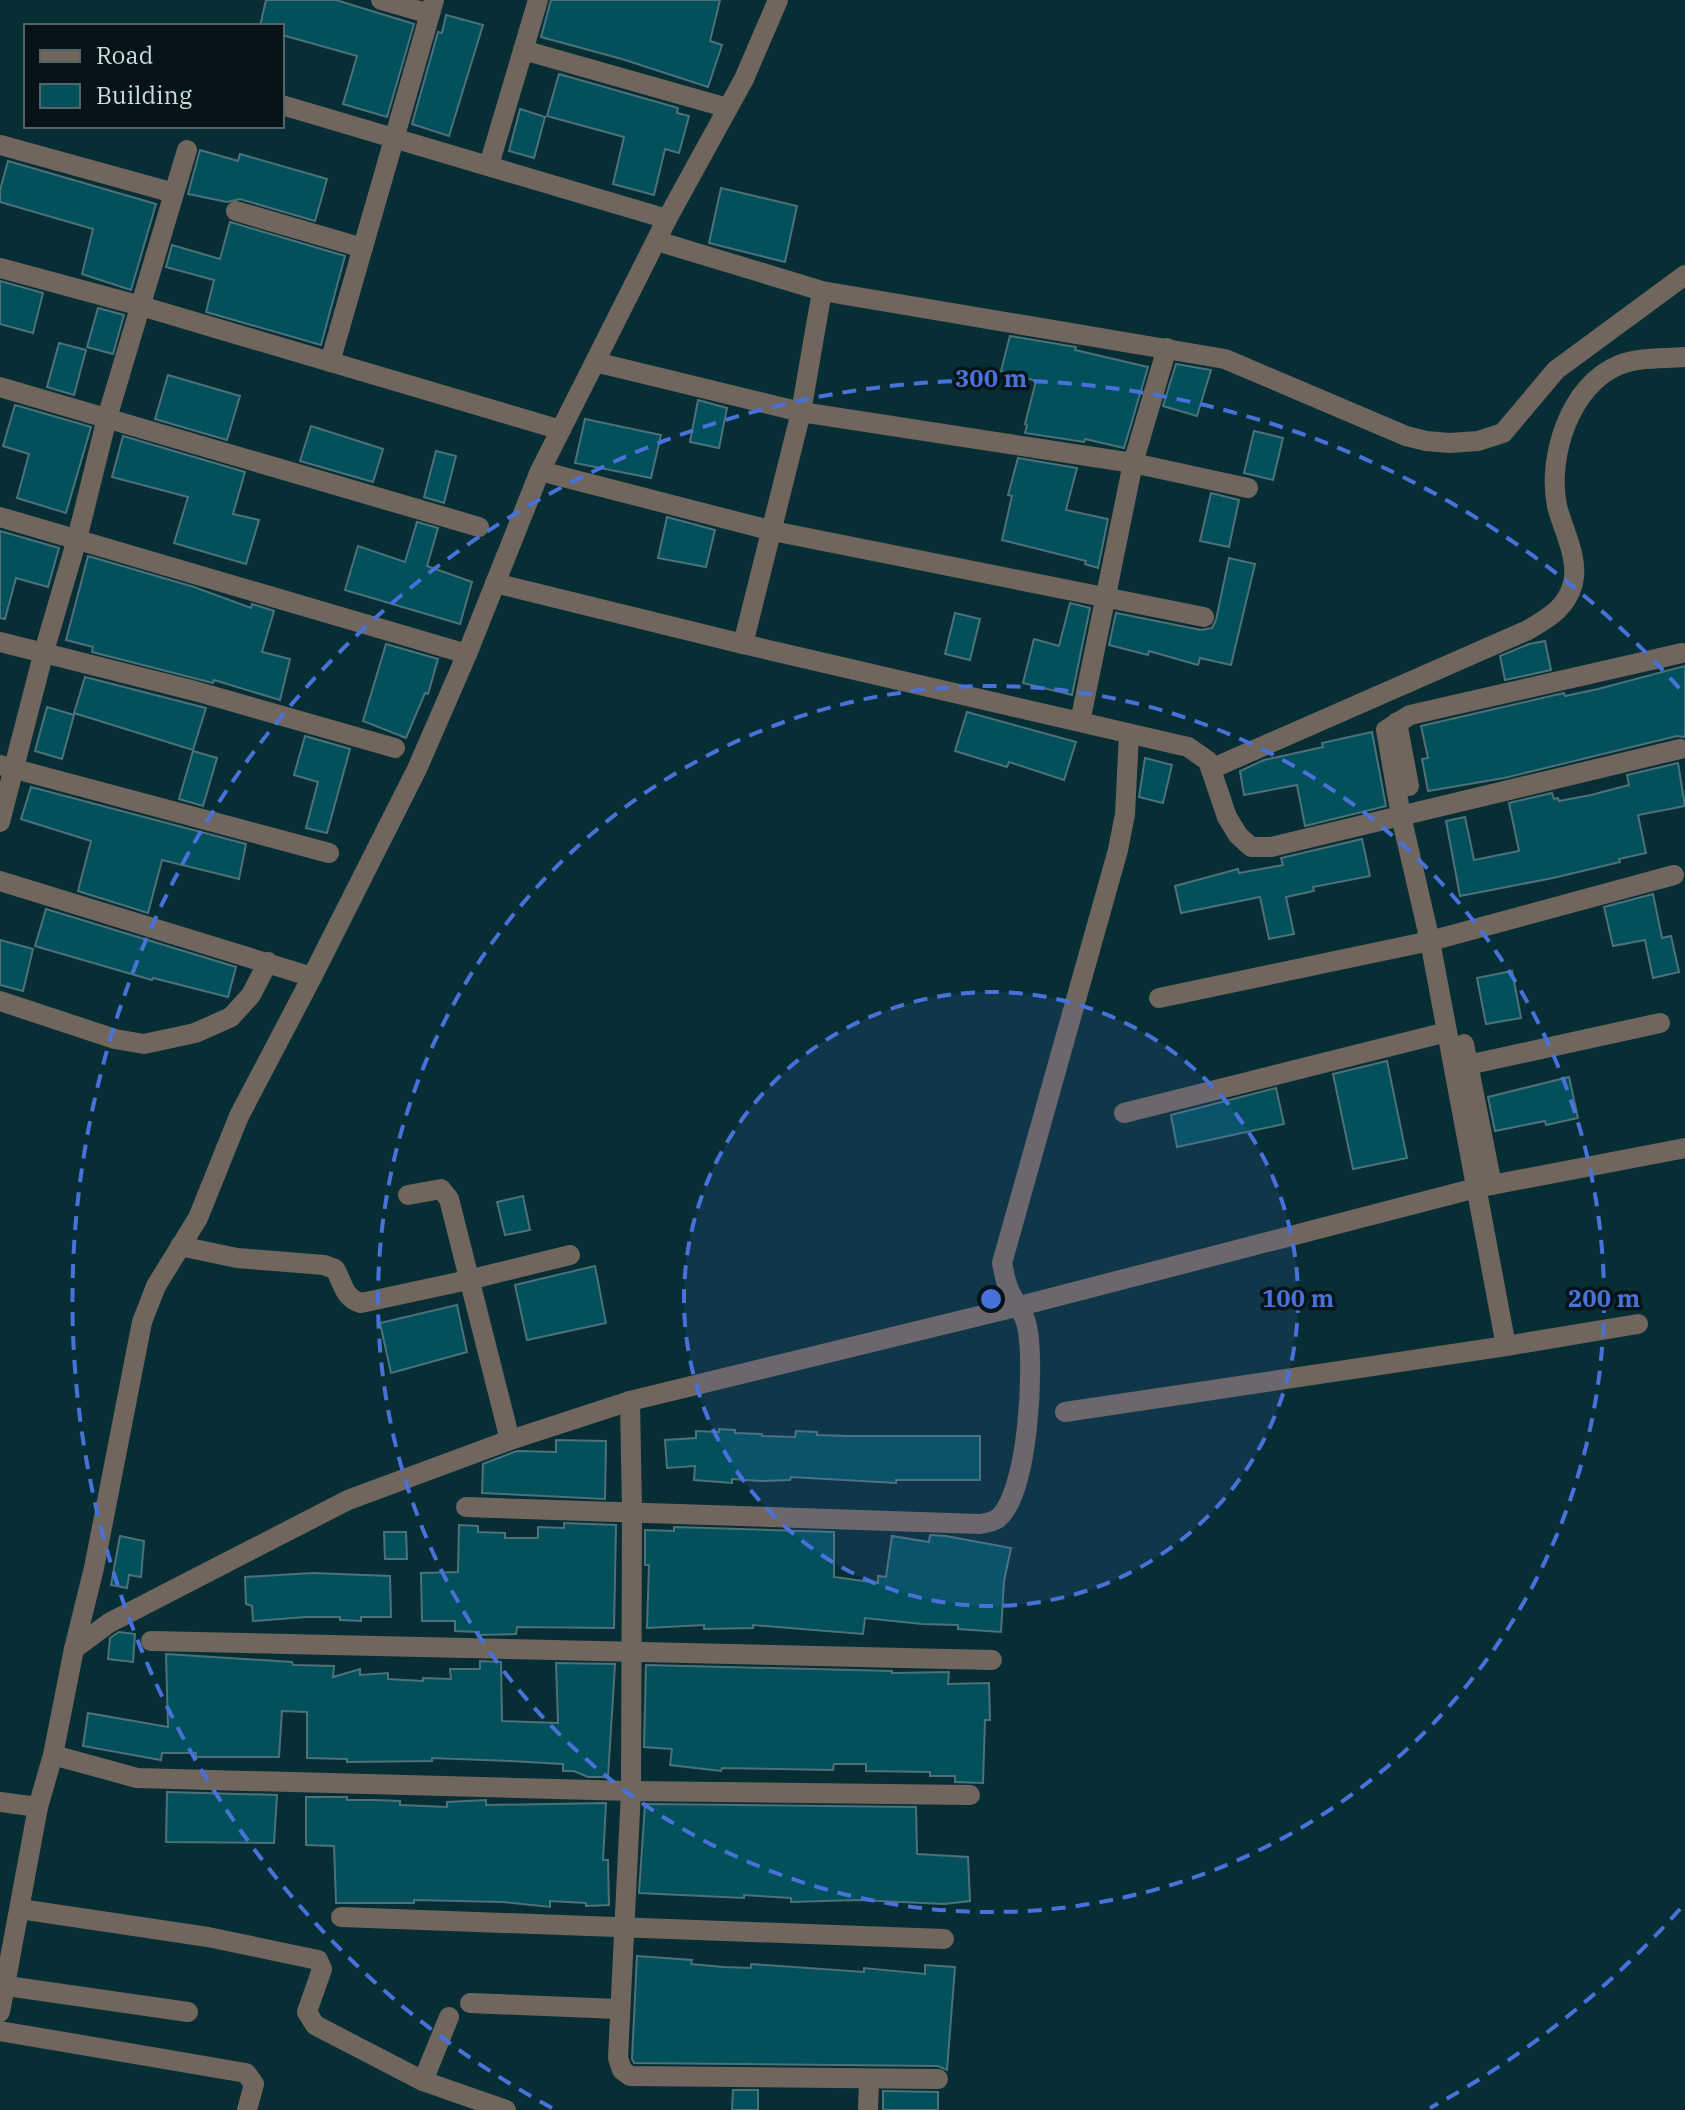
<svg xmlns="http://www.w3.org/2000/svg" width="1685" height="2110" font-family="'IBM Plex Serif',serif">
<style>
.building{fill:#01505c;stroke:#4d7178;stroke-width:2}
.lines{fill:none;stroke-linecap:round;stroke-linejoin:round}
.minor{stroke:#70665d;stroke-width:20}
.ring{fill:none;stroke:#4872da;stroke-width:4;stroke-dasharray:14 10}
.centre{fill:#4872da;stroke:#061417;stroke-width:4}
.ring-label{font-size:24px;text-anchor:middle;font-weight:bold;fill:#4872da;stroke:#061417;stroke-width:7;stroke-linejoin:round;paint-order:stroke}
</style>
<rect width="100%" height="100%" fill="#082e35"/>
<!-- building -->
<g class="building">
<polygon points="266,0 336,0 414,24 387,117 343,104 357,56 282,35 282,26 260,26"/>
<polygon points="551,0 720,0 710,41 722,45 708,87 622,59 541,37"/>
<polygon points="446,15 483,25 449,136 412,124 438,32 442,33"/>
<polygon points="559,74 678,108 677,113 689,116 679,153 665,149 654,195 613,184 624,137 547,116"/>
<polygon points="520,109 545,117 534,158 509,151"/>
<polygon points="200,150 238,161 240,154 327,179 315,221 240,199 227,202 188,194"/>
<polygon points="8,161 156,204 131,290 82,274 93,229 0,202 0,190"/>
<polygon points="721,188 797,206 785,262 709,243"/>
<polygon points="230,222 345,256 321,345 206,312 214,280 166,267 172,245 220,259"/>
<polygon points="0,281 43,293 33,333 0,324"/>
<polygon points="98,308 124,315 113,354 87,347"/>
<polygon points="1010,336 1076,347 1075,350 1148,367 1124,448 1085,439 1084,442 1025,433 1027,425 1025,424 1036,381 1001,371"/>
<polygon points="59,343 86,350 74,395 47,387"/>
<polygon points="1176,364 1211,370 1197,416 1163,406"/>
<polygon points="168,375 240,396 227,440 155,419"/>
<polygon points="698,400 727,408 719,448 690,442"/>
<polygon points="15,405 91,427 66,513 17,498 29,454 3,446"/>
<polygon points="585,419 661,435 651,478 575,463"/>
<polygon points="311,426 383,449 373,482 300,461"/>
<polygon points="1254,431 1283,438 1273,480 1244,473"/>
<polygon points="123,436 245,472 233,514 259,520 246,564 174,543 188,497 112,477"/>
<polygon points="436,451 456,456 444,503 424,497"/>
<polygon points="1018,458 1077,468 1066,510 1108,519 1098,568 1085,564 1086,561 1002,540 1012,496 1008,495"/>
<polygon points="1211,493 1239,500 1229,547 1200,541"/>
<polygon points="667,517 715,530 706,567 658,558"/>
<polygon points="417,522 438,528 427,566 472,582 460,624 345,590 358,546 405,562"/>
<polygon points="0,531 59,548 48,587 16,578 5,619 0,618"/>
<polygon points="88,556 194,587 251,608 252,604 274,611 262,652 290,659 280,700 214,680 213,683 92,652 93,647 66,640"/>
<polygon points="1229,558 1255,564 1231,665 1200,658 1198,665 1149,651 1148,655 1109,645 1116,613 1201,630 1212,628 1216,620"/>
<polygon points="1070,603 1090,608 1072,695 1023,683 1034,639 1059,646"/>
<polygon points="955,613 980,619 970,660 945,654"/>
<polygon points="1545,641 1551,670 1505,680 1500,656 1529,644"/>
<polygon points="386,644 438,659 428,694 425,693 406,738 363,721"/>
<polygon points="1685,666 1685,737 1677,736 1504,778 1428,791 1422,759 1428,758 1421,726 1564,693 1565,696 1598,689"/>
<polygon points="85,677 206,708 193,750 74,713"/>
<polygon points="47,707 74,715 62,759 35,751"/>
<polygon points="967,712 1076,742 1064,780 1009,762 1007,767 955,751"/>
<polygon points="1372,732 1386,806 1305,826 1297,785 1244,795 1240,771 1264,760 1323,747 1322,743"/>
<polygon points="305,736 350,749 327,833 306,828 318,782 294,775"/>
<polygon points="193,751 217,758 203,806 179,799"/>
<polygon points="1145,758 1172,765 1163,803 1139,797"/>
<polygon points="1678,763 1685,806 1638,815 1646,853 1619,859 1620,862 1553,878 1460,896 1446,821 1465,817 1474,860 1519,851 1509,803 1552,793 1554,799 1558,798 1559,801 1591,795 1629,785 1627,775"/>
<polygon points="31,787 246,844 239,879 162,860 148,913 78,891 91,841 21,819"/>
<polygon points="1362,839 1370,876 1313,887 1314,891 1286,897 1294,934 1269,939 1260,897 1181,913 1175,886 1238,869 1239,873 1283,865 1281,858"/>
<polygon points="1653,894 1662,938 1671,936 1679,972 1653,978 1645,940 1613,946 1604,907"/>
<polygon points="46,909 236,967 228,997 153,978 152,980 35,946"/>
<polygon points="0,940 33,949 23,991 0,985"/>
<polygon points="1512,971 1521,1018 1486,1024 1477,978"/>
<polygon points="1387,1061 1407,1158 1353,1169 1333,1074"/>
<polygon points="1569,1077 1578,1118 1546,1125 1545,1121 1495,1131 1488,1097"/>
<polygon points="1276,1088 1284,1124 1177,1147 1171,1115"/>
<polygon points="523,1196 530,1230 505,1235 497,1202"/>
<polygon points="595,1266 606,1323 527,1340 515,1285"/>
<polygon points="457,1305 467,1352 391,1373 380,1323"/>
<polygon points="719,1429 735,1430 735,1433 762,1434 762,1436 795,1437 796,1431 817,1432 817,1435 848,1436 980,1436 980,1480 896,1480 896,1483 791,1477 790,1480 761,1481 732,1479 732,1483 694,1480 695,1466 667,1468 665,1440 696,1438 696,1431 719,1432"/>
<polygon points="556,1440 606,1441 605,1499 482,1493 483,1464 517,1451 556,1452"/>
<polygon points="564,1523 616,1525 614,1628 517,1627 516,1634 479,1635 479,1632 455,1631 455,1621 422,1621 421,1573 458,1572 459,1525 478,1526 478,1532 505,1533 505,1538 538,1538 538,1527 564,1528"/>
<polygon points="674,1527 834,1532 834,1577 878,1583 878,1576 886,1577 892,1536 929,1542 930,1535 946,1536 1011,1548 1004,1581 1001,1632 958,1629 958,1625 922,1624 865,1618 863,1634 753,1625 753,1628 704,1629 704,1625 647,1628 649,1565 645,1565 645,1530 674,1531"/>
<polygon points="384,1532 406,1532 407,1559 385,1559"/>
<polygon points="120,1536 144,1541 141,1577 129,1575 127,1588 111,1585"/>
<polygon points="313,1573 390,1576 391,1617 361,1617 361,1621 340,1620 340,1617 306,1617 253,1621 252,1606 246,1604 245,1577"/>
<polygon points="119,1632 135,1634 133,1662 108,1659 110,1638"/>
<polygon points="166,1654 292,1662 293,1665 334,1666 333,1677 360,1669 360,1675 388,1673 388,1679 423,1681 423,1678 451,1679 450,1669 480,1669 480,1661 501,1662 502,1721 558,1723 556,1663 615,1664 608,1777 588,1777 574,1771 563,1771 563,1764 511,1761 432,1758 432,1761 347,1762 347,1759 307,1758 307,1712 282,1711 279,1757 196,1757 196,1753 162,1753 161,1760 83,1746 88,1713 168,1727"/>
<polygon points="646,1665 892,1671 892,1673 949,1672 948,1684 989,1683 990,1720 985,1720 983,1783 955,1782 955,1776 930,1776 930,1772 866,1771 866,1764 834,1764 833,1770 722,1768 721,1771 670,1765 672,1749 644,1747"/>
<polygon points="167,1792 277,1795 274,1843 166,1842"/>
<polygon points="306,1797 347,1797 347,1800 375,1800 400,1801 400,1805 447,1807 447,1802 486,1800 486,1805 606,1803 603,1860 608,1860 609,1905 586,1906 586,1903 550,1901 550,1907 503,1902 414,1900 414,1903 336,1903 334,1846 306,1845"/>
<polygon points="645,1804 916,1807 917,1854 968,1857 970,1901 944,1904 858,1900 791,1902 791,1898 744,1895 744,1898 639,1893"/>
<polygon points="637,1956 692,1960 691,1964 724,1967 751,1968 751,1964 864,1972 864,1968 925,1974 925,1965 955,1967 947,2070 938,2066 634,2063 632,2059"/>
<polygon points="733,2090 758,2090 758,2110 732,2110"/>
<polygon points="883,2091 938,2092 938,2110 883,2110"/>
</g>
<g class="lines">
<!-- minor -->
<g class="minor">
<polyline points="381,0 430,14"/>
<polyline points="523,50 728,108"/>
<polyline points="282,105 667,219"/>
<polyline points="0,145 174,193"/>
<polyline points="489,165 538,0"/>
<polyline points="236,211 363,248"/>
<polyline points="657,241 822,291 1225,359 1406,436 1426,441 1450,443 1478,441 1503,433 1556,370 1685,275"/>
<polyline points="0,268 141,306 561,430"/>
<polyline points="330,362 434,0"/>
<polyline points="595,362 801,412 1133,463 1248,488"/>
<polyline points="0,387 479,527"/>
<polyline points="540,471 773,531 1204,617"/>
<polyline points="0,517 467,654"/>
<polyline points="495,583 743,644 1188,747 1208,761 1227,817 1238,835 1251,847 1271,847 1680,749"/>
<polyline points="0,642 195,691 395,748"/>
<polyline points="743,644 801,412 822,291"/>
<polyline points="1080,722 1133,463 1167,348"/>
<polyline points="1397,722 1409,786"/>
<polyline points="0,765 329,853"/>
<path d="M1211 769 1528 630C1548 618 1567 608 1573 583 1579 558 1563 530 1557 506 1547 457 1570 385 1619 365 1638 357 1664 359 1685 357"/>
<polyline points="0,822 43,655 77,539 107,418 187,150"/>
<polyline points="0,881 312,977"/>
<polyline points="1159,998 1430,941 1674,875"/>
<polyline points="0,1001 115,1039 144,1044 195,1033 231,1017 251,995 268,962"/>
<polyline points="1464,1044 1492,1185"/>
<polyline points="1454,1068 1660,1023"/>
<polyline points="1124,1113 1447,1032"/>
<polyline points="408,1195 441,1189 449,1199 510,1440"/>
<path d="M180 1246 237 1258 324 1265 335 1269C343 1282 343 1298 361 1303L468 1280 570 1255"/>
<polyline points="1506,1346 1430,941 1401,816 1386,730 1410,715 1682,653"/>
<polyline points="630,1401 632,1511 631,1791 618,2058 622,2070 630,2076 938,2079"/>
<polyline points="1065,1412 1506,1346 1638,1324"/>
<path d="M466 1507 980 1524C985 1523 993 1522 997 1519 1029 1495 1035 1363 1027 1326 1024 1311 1013 1301 1008 1287 1005 1280 1004 1271 1002 1263L1118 850 1125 814 1129 734"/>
<polyline points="151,1641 992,1660"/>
<polyline points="74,1649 109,1623 348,1500 510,1440 630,1401 1020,1306 1476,1188 1685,1148"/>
<polyline points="53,1755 137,1778 631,1791 970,1795"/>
<polyline points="0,1802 38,1807"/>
<polyline points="20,1909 208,1937 318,1960 322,1969 307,2012 315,2025 423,2081 506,2110"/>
<polyline points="341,1917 944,1939"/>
<polyline points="7,1986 188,2012"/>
<polyline points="470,2003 618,2009"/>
<polyline points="0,2012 38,1807 53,1755 74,1649 94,1568 142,1322 156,1286 198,1218 239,1116 312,977 417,769 467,654 540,471 667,219 744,79 778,0"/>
<polyline points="0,2031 246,2073 254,2084 247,2110"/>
<polyline points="423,2081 449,2017"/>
<polyline points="868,2110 869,2079"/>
</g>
</g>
<!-- distance rings -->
<circle cx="991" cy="1299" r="307" fill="#4872da" fill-opacity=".12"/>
<g class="ring">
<circle cx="991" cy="1299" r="307"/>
<circle cx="991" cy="1299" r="613"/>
<path d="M1680 1909A920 920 0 0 1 1430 2108M552 2108A920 920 0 1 1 1680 689"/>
</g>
<circle cx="991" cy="1299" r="12" class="centre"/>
<g class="ring-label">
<text x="991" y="387">300 m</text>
<text x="1298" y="1307">100 m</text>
<text x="1604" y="1307">200 m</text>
</g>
<!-- legend -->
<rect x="24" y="24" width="260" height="104" fill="#061417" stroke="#546468" stroke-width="2"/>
<rect x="40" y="50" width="40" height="12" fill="#70665d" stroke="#546468" stroke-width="2"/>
<text x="96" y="64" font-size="24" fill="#cadde2">Road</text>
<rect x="40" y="84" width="40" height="24" fill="#01505c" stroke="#546468" stroke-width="2"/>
<text x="96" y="104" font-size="24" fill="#cadde2">Building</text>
</svg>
